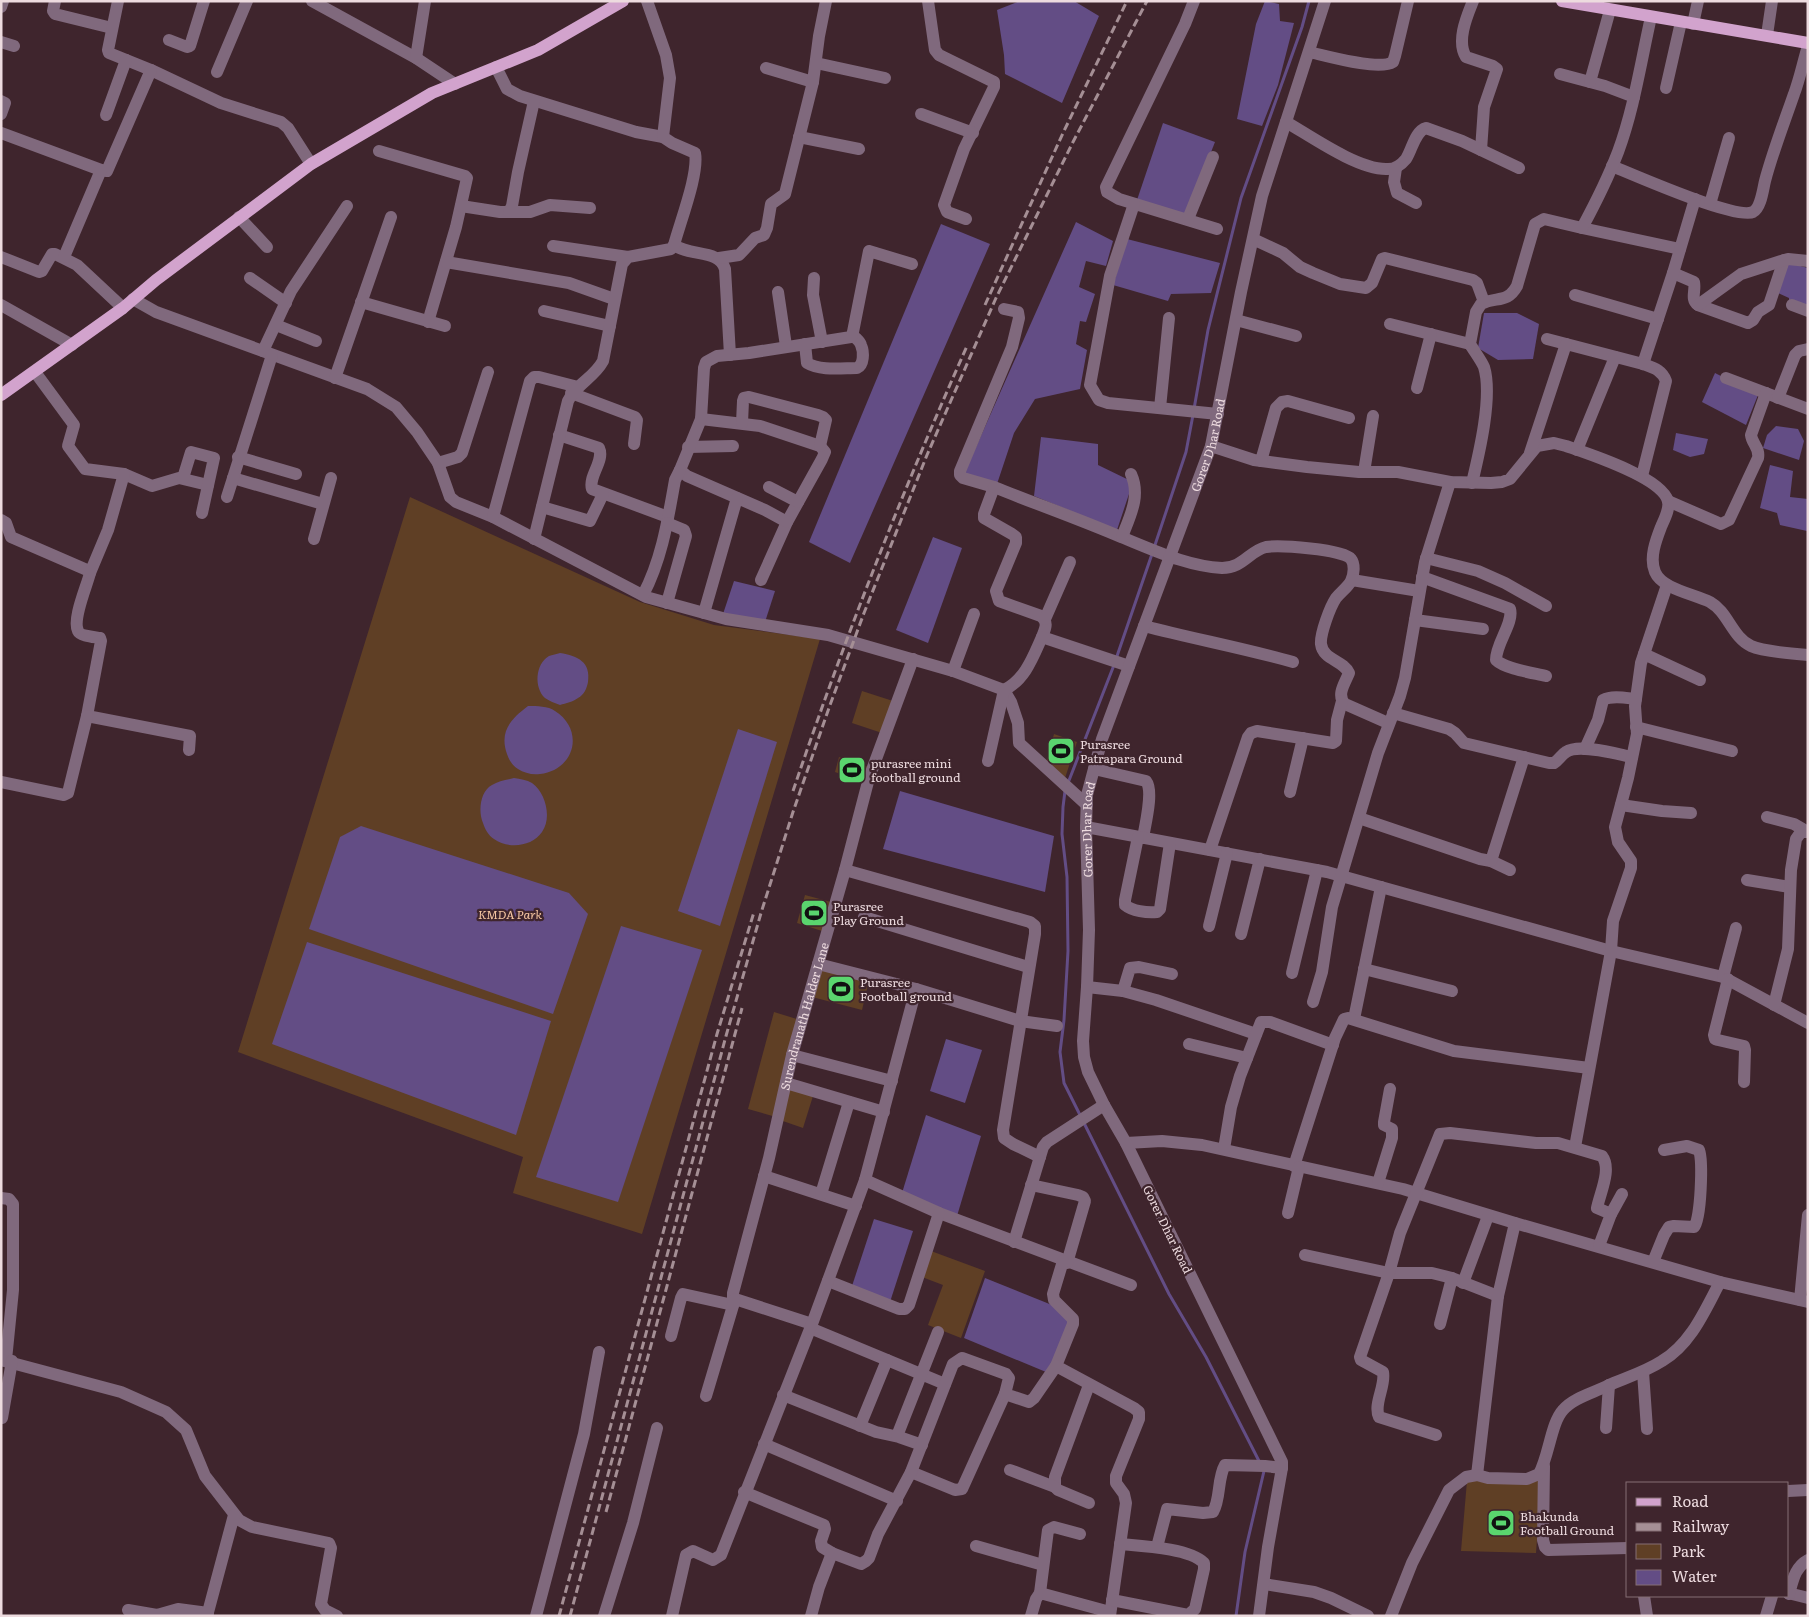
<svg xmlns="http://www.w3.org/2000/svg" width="1809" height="1617" font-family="Literata,serif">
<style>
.green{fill:#5f3f25}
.water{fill:#634d85}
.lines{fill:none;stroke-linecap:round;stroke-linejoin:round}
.stream{stroke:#634d85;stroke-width:3}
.minor{stroke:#80697d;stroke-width:12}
.major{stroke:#d2a3cd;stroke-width:12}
.rail{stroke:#a58f95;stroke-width:3;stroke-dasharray:8 4;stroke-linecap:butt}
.labels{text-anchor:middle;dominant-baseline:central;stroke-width:4.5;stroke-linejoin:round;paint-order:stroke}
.street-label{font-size:12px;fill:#eddbdf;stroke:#3f252d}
.poi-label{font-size:12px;fill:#eddbdf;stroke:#3f252d;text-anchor:start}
.park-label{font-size:12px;font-style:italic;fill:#f7c7a3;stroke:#3f252d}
</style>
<rect width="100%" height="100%" fill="#3f252d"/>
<!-- green -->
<g class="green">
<polygon points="410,497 640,602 714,625 820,639 642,1234 513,1193 523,1157 238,1052"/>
<polygon points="862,691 893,701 882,733 852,723"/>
<polygon points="1054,734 1077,742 1064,781 1046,763"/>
<polygon points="839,757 869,767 864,782 835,772"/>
<polygon points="805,895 831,902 822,931 797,923"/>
<polygon points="820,968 869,981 862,1010 812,997"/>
<polygon points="774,1012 800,1020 776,1117 748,1109"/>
<polygon points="787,1088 813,1096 803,1128 780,1120"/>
<polygon points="931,1251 985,1271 961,1338 928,1325 943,1285 922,1277"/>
<polygon points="1534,1475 1541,1484 1536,1553 1461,1551 1467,1481"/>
</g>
<!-- water -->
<g class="water">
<polygon points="1020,1 1074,1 1099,16 1062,103 1005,74 1004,55 997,10"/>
<polygon points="1265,1 1279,4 1280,21 1294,23 1278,85 1262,126 1237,119 1256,24"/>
<polygon points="1163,123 1215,142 1186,216 1137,200"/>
<polygon points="1076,222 1113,241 1106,266 1086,261 1079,287 1095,294 1086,322 1080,321 1076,344 1087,350 1080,389 1035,399 1014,433 997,484 964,474"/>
<polygon points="941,224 990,244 850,563 809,542"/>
<polygon points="1127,239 1220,263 1211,293 1171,294 1168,301 1113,285"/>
<polygon points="1785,262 1808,268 1808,311 1789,306 1789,298 1776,292"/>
<polygon points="1484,313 1517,313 1539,324 1533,359 1498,360 1478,348"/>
<polygon points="1715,373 1758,395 1746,425 1702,402"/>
<polygon points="1776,426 1798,429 1804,441 1799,460 1763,448 1767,435"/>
<polygon points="1676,433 1708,439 1704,454 1690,457 1673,450"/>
<polygon points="1041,437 1098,444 1098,465 1133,482 1117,530 1034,496"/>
<polygon points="1770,465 1793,471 1790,497 1808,499 1807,531 1780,525 1777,513 1760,508"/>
<polygon points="933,537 962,548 928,643 896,630"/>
<polygon points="734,581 775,591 765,622 723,614"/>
<path d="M560 653C578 656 591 662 588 682 587 688 584 695 578 698 573 702 566 703 560 705 555 703 549 701 545 698 534 688 535 664 549 656 552 655 557 654 560 653Z"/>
<path d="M528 706C537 706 548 706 555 711 585 730 575 770 540 774 532 775 524 773 518 769 512 765 509 760 507 754 499 731 511 719 528 706Z"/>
<polygon points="738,729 777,742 720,926 678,911"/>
<path d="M514 778C520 779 527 780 532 783 546 793 552 818 542 832 532 847 508 849 494 839 488 835 485 829 483 823 478 812 480 791 492 785 498 781 506 780 514 778Z"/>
<polygon points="900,791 1054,836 1045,892 883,849"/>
<polygon points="361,826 569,893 588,914 553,1014 309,929 340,837"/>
<polygon points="621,926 702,950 618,1202 536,1177"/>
<polygon points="307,942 551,1021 516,1135 272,1044"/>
<polygon points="946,1039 982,1050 965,1103 930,1091"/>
<polygon points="926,1115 981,1136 957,1216 902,1193"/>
<polygon points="874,1219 913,1231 890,1302 852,1286"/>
<polygon points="985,1278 1052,1305 1070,1320 1053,1365 1046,1372 964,1338"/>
</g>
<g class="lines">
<!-- stream -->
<g class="stream">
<polyline points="1194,409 1208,330 1241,198 1302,27 1309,1"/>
<polyline points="1154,548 1186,452 1193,415"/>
<polyline points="1116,659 1152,554"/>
<polyline points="1068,783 1114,665"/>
<polyline points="1065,791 1063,807 1062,834 1067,877 1068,951 1064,1020 1060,1052 1064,1083 1081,1117"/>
<polyline points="1084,1123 1169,1294 1206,1357 1260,1463"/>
<polyline points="1236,1616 1245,1552 1264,1471 1263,1469"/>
</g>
<!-- minor -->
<g class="minor">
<polyline points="55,1 53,11 55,14 112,28"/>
<polyline points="118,1 108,50 109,53 151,70 221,103 281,122 288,128 311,164"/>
<polyline points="312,1 416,58 455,84"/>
<polyline points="928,1 935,50 939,55 994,82 994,87 964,149 944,205 947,212 966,219"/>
<polyline points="1194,1 1185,24 1106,187 1107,192 1119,199 1217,229"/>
<path d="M1473 1C1467 16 1456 41 1466 57L1493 66 1497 69 1484 107 1481 150"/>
<polyline points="1,7 3,1"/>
<polyline points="1693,24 1698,1"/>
<polyline points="1767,35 1772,1"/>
<polyline points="169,40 187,47 190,46 204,1"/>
<polyline points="1,42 14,46"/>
<path d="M1309 52C1327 56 1379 71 1393 62L1395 56 1408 1"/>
<polyline points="416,58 425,1"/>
<polyline points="816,63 885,78"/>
<polyline points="496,67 507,89 520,96 636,132 663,137"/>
<polyline points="766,68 813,82"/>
<polyline points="217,72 247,1"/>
<polyline points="1560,74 1605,86 1634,97"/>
<polyline points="1590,82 1610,10"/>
<polyline points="1666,88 1681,22"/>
<polyline points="1,101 5,103 1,114"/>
<polyline points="921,114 973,133"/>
<polyline points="106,115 126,60"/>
<path d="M1286 122C1312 137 1357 169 1386 169 1395 170 1401 165 1406 159 1412 150 1415 131 1426 128L1462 141 1519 168"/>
<polyline points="1,133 101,170 107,171 151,70"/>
<polyline points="799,137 859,149"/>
<polyline points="379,151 465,176 467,178 456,227 428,322"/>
<path d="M1612 166C1634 175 1736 220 1753 212 1761 208 1763 189 1765 181 1773 151 1784 123 1794 94 1800 78 1803 62 1808 46"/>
<polyline points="1396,168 1394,182 1397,193 1416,203"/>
<polyline points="1134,204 1110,276 1090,385 1099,400 1108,403 1218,414"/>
<polyline points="1710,204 1729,138"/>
<polyline points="461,206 500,212 509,212 512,206 518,172 534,101"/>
<polyline points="509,212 530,212 550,205 590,208"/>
<polyline points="239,217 267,247"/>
<polyline points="1188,219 1213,157"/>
<polyline points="1582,228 1680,249"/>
<polyline points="1253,239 1283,253 1300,267 1313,273 1340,284 1366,288 1372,283 1382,259 1385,258 1473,280 1477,283 1484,302"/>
<path d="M674 245C691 257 719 249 725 269L730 355"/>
<polyline points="553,246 628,257"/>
<polyline points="1,257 39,272 42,271 52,254 55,254 77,265 123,308"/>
<polyline points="64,257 101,170"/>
<polyline points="719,258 739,255 755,238 764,235 767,228 771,204 785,194 813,82 819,36 826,1"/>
<polyline points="446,262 569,283 614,299"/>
<path d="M1673 273 1694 282C1696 291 1690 299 1698 305L1748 323 1753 320 1758 312 1769 305 1784 260"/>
<polyline points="250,278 286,303"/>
<polyline points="814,278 813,295 822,342"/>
<polyline points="778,292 786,346"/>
<polyline points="1575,295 1658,319"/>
<polyline points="133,299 156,312 367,389 396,407 417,432 438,463 450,497 456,502 493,517 646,597 726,619 828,635 953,671 1004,690 1011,702 1018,723 1019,743 1087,805"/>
<polyline points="361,302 445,326"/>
<polyline points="1,305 72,345"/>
<polyline points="1698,305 1741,274 1781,261 1788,259 1808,261"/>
<polyline points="1792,305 1808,311"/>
<path d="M1004 309 1018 312 1019 318 1012 347 960 471V475L963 478 994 487 984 514V518L1012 534 1016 537V543L996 591 999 601 1041 616C1049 623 1045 629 1042 637"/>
<polyline points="544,311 610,326"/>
<polyline points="1236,320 1296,336"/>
<polyline points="1390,324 1470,344"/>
<polyline points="276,325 316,341"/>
<polyline points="1547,339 1643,364 1673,273 1695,199"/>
<path d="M805 344 807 363C820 371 842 368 857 368 864 365 864 352 861 345 860 341 855 338 853 335"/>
<polyline points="263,351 291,291 347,206"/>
<polyline points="35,372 74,425 68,446 85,469 124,474 152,486 179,478 208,485"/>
<polyline points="335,378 391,217"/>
<polyline points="1726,378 1808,409"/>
<polyline points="1417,388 1431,334"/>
<polyline points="571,393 635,417 637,420 634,444"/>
<polyline points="1778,398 1795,355 1799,351 1808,349"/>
<polyline points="1160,408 1169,318"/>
<polyline points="701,419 760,426 820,446 825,452 822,459 787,522 761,580"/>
<polyline points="742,423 743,401 744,398 749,397 818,415 823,417 826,420 820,446"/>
<path d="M559 435 599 448C605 461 588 476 592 489L668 517"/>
<path d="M1211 446 1254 460 1307 467 1359 472H1398L1450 482 1491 483 1502 482 1510 479 1537 446 1554 443 1566 446C1589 454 1661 477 1668 501 1670 509 1664 520 1661 527 1656 540 1649 558 1655 572 1662 589 1694 594 1710 602 1728 612 1732 637 1751 646 1762 651 1795 654 1808 655"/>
<polyline points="688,447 733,446"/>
<polyline points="1577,450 1615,357"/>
<polyline points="1530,453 1566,344"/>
<polyline points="238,457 296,474"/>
<polyline points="1261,461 1276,408 1282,402 1288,401 1349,418"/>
<polyline points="438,463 458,457 462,453 488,372"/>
<polyline points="1364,472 1373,416"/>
<path d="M1642 476 1666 381C1662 370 1654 368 1643 364"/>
<polyline points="183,478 191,452 214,458 202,513"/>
<polyline points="233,478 323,504"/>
<path d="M1472 483C1479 454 1493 396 1484 367 1481 360 1474 351 1470 344L1476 312 1481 304C1496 296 1507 304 1517 286L1535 224 1544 219 1582 228C1595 204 1608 178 1618 152 1634 109 1641 61 1651 17"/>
<polyline points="769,487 798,502"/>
<path d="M994 487C1036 504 1079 519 1121 537 1154 550 1186 566 1222 568 1243 568 1249 551 1266 547 1279 545 1343 549 1351 559 1355 564 1354 575 1351 581 1348 587 1341 592 1336 598 1330 607 1320 634 1321 644 1323 660 1343 660 1349 673 1345 683 1336 695 1345 704L1388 723"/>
<polyline points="227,497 272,355"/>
<path d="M1668 501 1721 524 1729 520 1758 458C1760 448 1752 444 1751 435L1766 393"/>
<polyline points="542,507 590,521 603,494"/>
<polyline points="493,517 530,381 534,377 539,377 578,387"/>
<path d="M1 520 6 523 11 537 87 570 90 573C87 586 72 619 78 631 80 636 95 637 100 638L101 641 87 716 190 736 189 750"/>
<polyline points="787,522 765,510 687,476 680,470 701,419 704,368 706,362 717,356 749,353 851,337 853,332 869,251 912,264"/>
<path d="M1122 537C1130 516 1141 496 1131 474"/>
<polyline points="314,539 331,478"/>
<path d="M534 539 568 401C576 384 594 378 603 361L622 264 628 257 671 249 674 245C680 222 699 174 695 153L672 143 663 137 670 78 666 55 647 1"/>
<polyline points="1426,558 1478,571 1505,583 1546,606"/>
<polyline points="90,573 108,530 124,474"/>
<path d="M1422 577 1510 609C1514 623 1496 643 1496 660 1505 669 1534 673 1546 676"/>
<polyline points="1352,580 1419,591"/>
<path d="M643 595C662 559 668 519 675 480L680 470"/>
<polyline points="667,603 686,536 684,530 667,523"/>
<polyline points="704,613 737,498"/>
<polyline points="1045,619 1070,562"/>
<polyline points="1415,620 1483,629"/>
<path d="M1144 626C1194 639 1243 648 1293 662"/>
<polyline points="1644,654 1700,680"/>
<polyline points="953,671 974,614"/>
<path d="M1393 713 1449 729 1455 733 1464 743 1549 763H1554C1559 760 1561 755 1566 752 1579 743 1617 754 1632 757"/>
<polyline points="1636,727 1732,751"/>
<path d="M1585 749 1598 720 1603 700C1612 695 1626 698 1636 699"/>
<path d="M988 761 1004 690C1025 680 1033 657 1042 637L1129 666"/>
<path d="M1094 769 1146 781C1154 791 1145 825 1143 838"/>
<polyline points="1,782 64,795 68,793 87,716"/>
<polyline points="1290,792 1303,738"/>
<polyline points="1621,805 1662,811 1691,813"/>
<polyline points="1767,817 1794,824 1806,831"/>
<polyline points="1359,818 1480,859 1491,861 1510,870"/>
<polyline points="1086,827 1327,872 1611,951 1723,977 1808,1023"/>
<path d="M1138 837 1125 900V905C1132 911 1147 913 1157 912L1160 909 1170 843"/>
<polyline points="1210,850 1248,737 1251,733 1257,731 1333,743 1336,741 1337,720 1342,701"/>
<polyline points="1491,861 1524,757"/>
<polyline points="845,870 1030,922 1035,926 1035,934 1003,1130 1004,1138 1013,1144 1040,1157"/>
<polyline points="1747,880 1790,887"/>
<polyline points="864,917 1028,967"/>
<polyline points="1209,926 1227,853"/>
<polyline points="1241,934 1260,859"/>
<polyline points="818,964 916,989 1020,1021 1057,1026"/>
<polyline points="1364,969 1452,991"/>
<polyline points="1292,973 1317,870"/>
<polyline points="1723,977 1736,928"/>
<polyline points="1728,979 1714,1035 1715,1039 1718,1040 1744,1046 1745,1050 1744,1082"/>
<polyline points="1087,987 1123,991 1156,1000 1256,1034"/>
<polyline points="1123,991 1130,968 1139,967 1172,974"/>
<polyline points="1313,1002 1322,972 1332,907 1378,753 1400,696 1405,678 1425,562 1450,482"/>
<polyline points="1774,1005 1788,949 1791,870 1796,839 1801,832 1808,832"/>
<polyline points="1354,1019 1381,887"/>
<polyline points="1189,1044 1247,1058"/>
<polyline points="792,1055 892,1081"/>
<polyline points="786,1083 884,1112"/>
<polyline points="1126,1143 1162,1141 1202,1145 1403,1189 1515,1223 1720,1282 1808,1302"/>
<polyline points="1575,1147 1611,951 1613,921 1631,868 1631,861 1618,842 1615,827 1628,778 1637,734 1635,706 1641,663 1667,585"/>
<polyline points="1224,1149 1231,1107 1240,1076 1261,1022 1270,1022 1333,1045"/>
<polyline points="1294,1166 1335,1038 1344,1019 1348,1018 1454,1051 1589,1068"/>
<polyline points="764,1176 856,1206"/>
<polyline points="865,1180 939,1213 1131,1285"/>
<polyline points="1378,1183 1392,1138 1392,1129 1384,1125 1384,1122 1390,1089"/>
<polyline points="1031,1185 1078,1195 1083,1197 1085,1201 1067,1263"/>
<polyline points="821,1194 849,1102"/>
<polyline points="1,1198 9,1199 13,1204 13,1290 6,1360"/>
<polyline points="1288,1213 1299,1167"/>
<polyline points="1611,1214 1622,1194"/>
<polyline points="1014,1242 1043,1147 1047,1142 1104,1105"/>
<polyline points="1305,1255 1389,1273 1432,1273 1452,1278 1498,1296"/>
<polyline points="1063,1261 1053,1294 1054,1300 1073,1319 1073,1324 1056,1366 1134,1408 1139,1412 1139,1419 1116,1476 1116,1483 1124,1494 1126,1503 1110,1616"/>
<path d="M1653 1262 1664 1235 1669 1227 1674 1226 1694 1227C1701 1219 1703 1161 1699 1150L1687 1146 1664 1150"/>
<polyline points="828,1281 899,1309 905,1309 909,1305 939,1213"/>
<polyline points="1463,1283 1488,1216"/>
<polyline points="1800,1300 1808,1215"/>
<path id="s1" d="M812 1324 735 1299 733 1298V1293L769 1158 792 1055 845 870 869 778 913 659"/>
<polyline points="1440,1324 1452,1278"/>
<polyline points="810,1328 945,1384"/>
<polyline points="671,1336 681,1298 683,1294 733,1305"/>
<polyline points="1,1360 121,1392 166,1412 186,1430 205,1476 239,1520 252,1527 329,1543 331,1548 321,1604 325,1610 337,1616"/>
<polyline points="1643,1372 1647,1429"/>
<polyline points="1089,1385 1055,1477 1055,1487 1058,1490 1089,1503"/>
<polyline points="783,1395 876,1432 899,1437 922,1445"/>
<polyline points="706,1396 735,1299"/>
<polyline points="2,1418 12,1361"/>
<polyline points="860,1426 887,1360"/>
<polyline points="1606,1428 1609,1385"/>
<path d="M1436 1435 1379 1417C1373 1404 1386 1386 1383 1372L1361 1360 1360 1357 1389 1273 1400 1233 1440 1134 1450 1133 1536 1143H1558L1602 1156C1612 1169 1600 1193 1597 1208L1611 1214 1599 1246"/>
<polyline points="897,1436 938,1332"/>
<polyline points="764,1444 897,1501"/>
<polyline points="1544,1466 1543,1540 1545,1547 1548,1550 1628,1548"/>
<polyline points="1010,1470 1055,1487"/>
<polyline points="911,1472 955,1490 962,1489 1005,1394"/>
<polyline points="1477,1475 1498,1296 1515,1223"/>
<polyline points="1788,1491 1808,1490"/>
<polyline points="744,1492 824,1525 825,1529 821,1541 822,1547 832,1553"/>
<polyline points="976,1546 1043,1565"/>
<path d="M1157 1547 1167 1509 1203 1513 1213 1512C1221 1498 1217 1479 1225 1465L1265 1466 1282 1468"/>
<polyline points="1264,1584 1314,1592 1331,1598 1368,1616"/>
<polyline points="1040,1593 1048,1530 1054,1527 1080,1534"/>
<polyline points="1788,1593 1808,1598"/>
<path d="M1789 1594C1793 1580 1795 1567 1808 1560"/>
<polyline points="1644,1596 1647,1616"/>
<path d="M1112 1600 1188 1615 1195 1609 1204 1569V1563C1189 1548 1141 1546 1120 1544"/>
<polyline points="128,1610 157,1615 178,1609 208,1613"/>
<polyline points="207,1616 234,1515"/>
<polyline points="536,1616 584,1434 599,1352"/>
<polyline points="604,1616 633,1523 657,1428"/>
<polyline points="672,1616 686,1555 693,1551 713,1560 721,1555 812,1324 865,1180 916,989"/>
<polyline points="811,1616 819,1587 832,1553 861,1564 866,1561 869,1558 878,1534 911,1472 953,1364 962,1358 1006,1374 1009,1378 1005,1394 1029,1402 1034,1398 1056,1366"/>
<polyline points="1031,1616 1036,1599 1040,1593 1110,1612"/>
<path id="s2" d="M1259 1616 1268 1547 1282 1468V1462L1126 1143 1104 1105 1088 1072 1084 1057 1083 1041 1087 987 1089 930 1086 827 1087 795 1102 739 1211 446 1241 292 1262 196 1325 1"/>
<path d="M1391 1616 1412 1563 1449 1490 1466 1477 1477 1475 1488 1478 1527 1479 1539 1474C1549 1456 1551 1423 1563 1410 1573 1398 1593 1393 1607 1386 1625 1378 1645 1372 1662 1361 1691 1344 1705 1310 1720 1282"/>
<polyline points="1766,1616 1772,1596"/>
</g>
<!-- major -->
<g class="major">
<polyline points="1562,1 1808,43"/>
<polyline points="1,395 123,308 156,280 311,164 432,93 538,50 623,1"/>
</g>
<!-- rail -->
<g class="rail">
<polyline points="985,305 1063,133 1127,1"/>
<path d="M793 791C844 640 902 492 967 346"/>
<polyline points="606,1512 742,1008"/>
<polyline points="559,1616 717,1034 754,912"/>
<polyline points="570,1616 726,1036 761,913 793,812 830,705 864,613 927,455 996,298 1073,142 1147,1"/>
</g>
</g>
<!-- icons -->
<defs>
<symbol id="stadium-square" viewBox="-11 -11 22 22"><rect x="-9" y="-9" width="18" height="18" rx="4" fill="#5ad56e" stroke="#3f252d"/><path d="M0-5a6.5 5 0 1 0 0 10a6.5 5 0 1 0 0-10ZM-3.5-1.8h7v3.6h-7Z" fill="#111"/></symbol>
</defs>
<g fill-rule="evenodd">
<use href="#stadium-square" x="1045" y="735" width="32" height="32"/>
<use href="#stadium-square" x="836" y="754" width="32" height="32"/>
<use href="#stadium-square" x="798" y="897" width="32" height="32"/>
<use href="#stadium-square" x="825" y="973" width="32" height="32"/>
<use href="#stadium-square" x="1485" y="1507" width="32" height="32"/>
</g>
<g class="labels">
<!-- street labels -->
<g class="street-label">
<text stroke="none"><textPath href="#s2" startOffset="1240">Gorer Dhar Road</textPath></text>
<text stroke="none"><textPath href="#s2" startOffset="835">Gorer Dhar Road</textPath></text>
<text stroke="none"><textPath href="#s1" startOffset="374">Surendranath Halder Lane</textPath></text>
<text transform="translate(1168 1229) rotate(64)">Gorer Dhar Road</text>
</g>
<!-- poi labels -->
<g class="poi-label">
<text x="1080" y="744">Purasree<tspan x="1080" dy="14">Patrapara Ground</tspan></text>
<text x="871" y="763">purasree mini<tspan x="871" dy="14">football ground</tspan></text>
<text x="833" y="906">Purasree<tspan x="833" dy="14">Play Ground</tspan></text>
<text x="860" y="982">Purasree<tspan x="860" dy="14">Football ground</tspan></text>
<text x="1520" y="1516">Bhakunda<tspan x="1520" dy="14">Football Ground</tspan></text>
</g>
<!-- park labels -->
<g class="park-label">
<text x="510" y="914">KMDA Park</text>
</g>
</g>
<!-- border -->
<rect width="1809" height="1617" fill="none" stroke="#eddbdf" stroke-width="5"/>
<!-- legend -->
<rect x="1626" y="1482" width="162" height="115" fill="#3f252d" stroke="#856e74"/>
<rect x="1636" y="1498" width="25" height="8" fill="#d2a3cd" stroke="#856e74"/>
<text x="1672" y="1507" font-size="15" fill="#eddbdf">Road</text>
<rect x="1636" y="1523" width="25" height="8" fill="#a58f95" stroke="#856e74"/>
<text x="1672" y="1532" font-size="15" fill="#eddbdf">Railway</text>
<rect x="1636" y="1544" width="25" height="15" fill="#5f3f25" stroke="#856e74"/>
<text x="1672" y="1557" font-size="15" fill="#eddbdf">Park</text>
<rect x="1636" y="1570" width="25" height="15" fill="#634d85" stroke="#856e74"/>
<text x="1672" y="1582" font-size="15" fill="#eddbdf">Water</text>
</svg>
